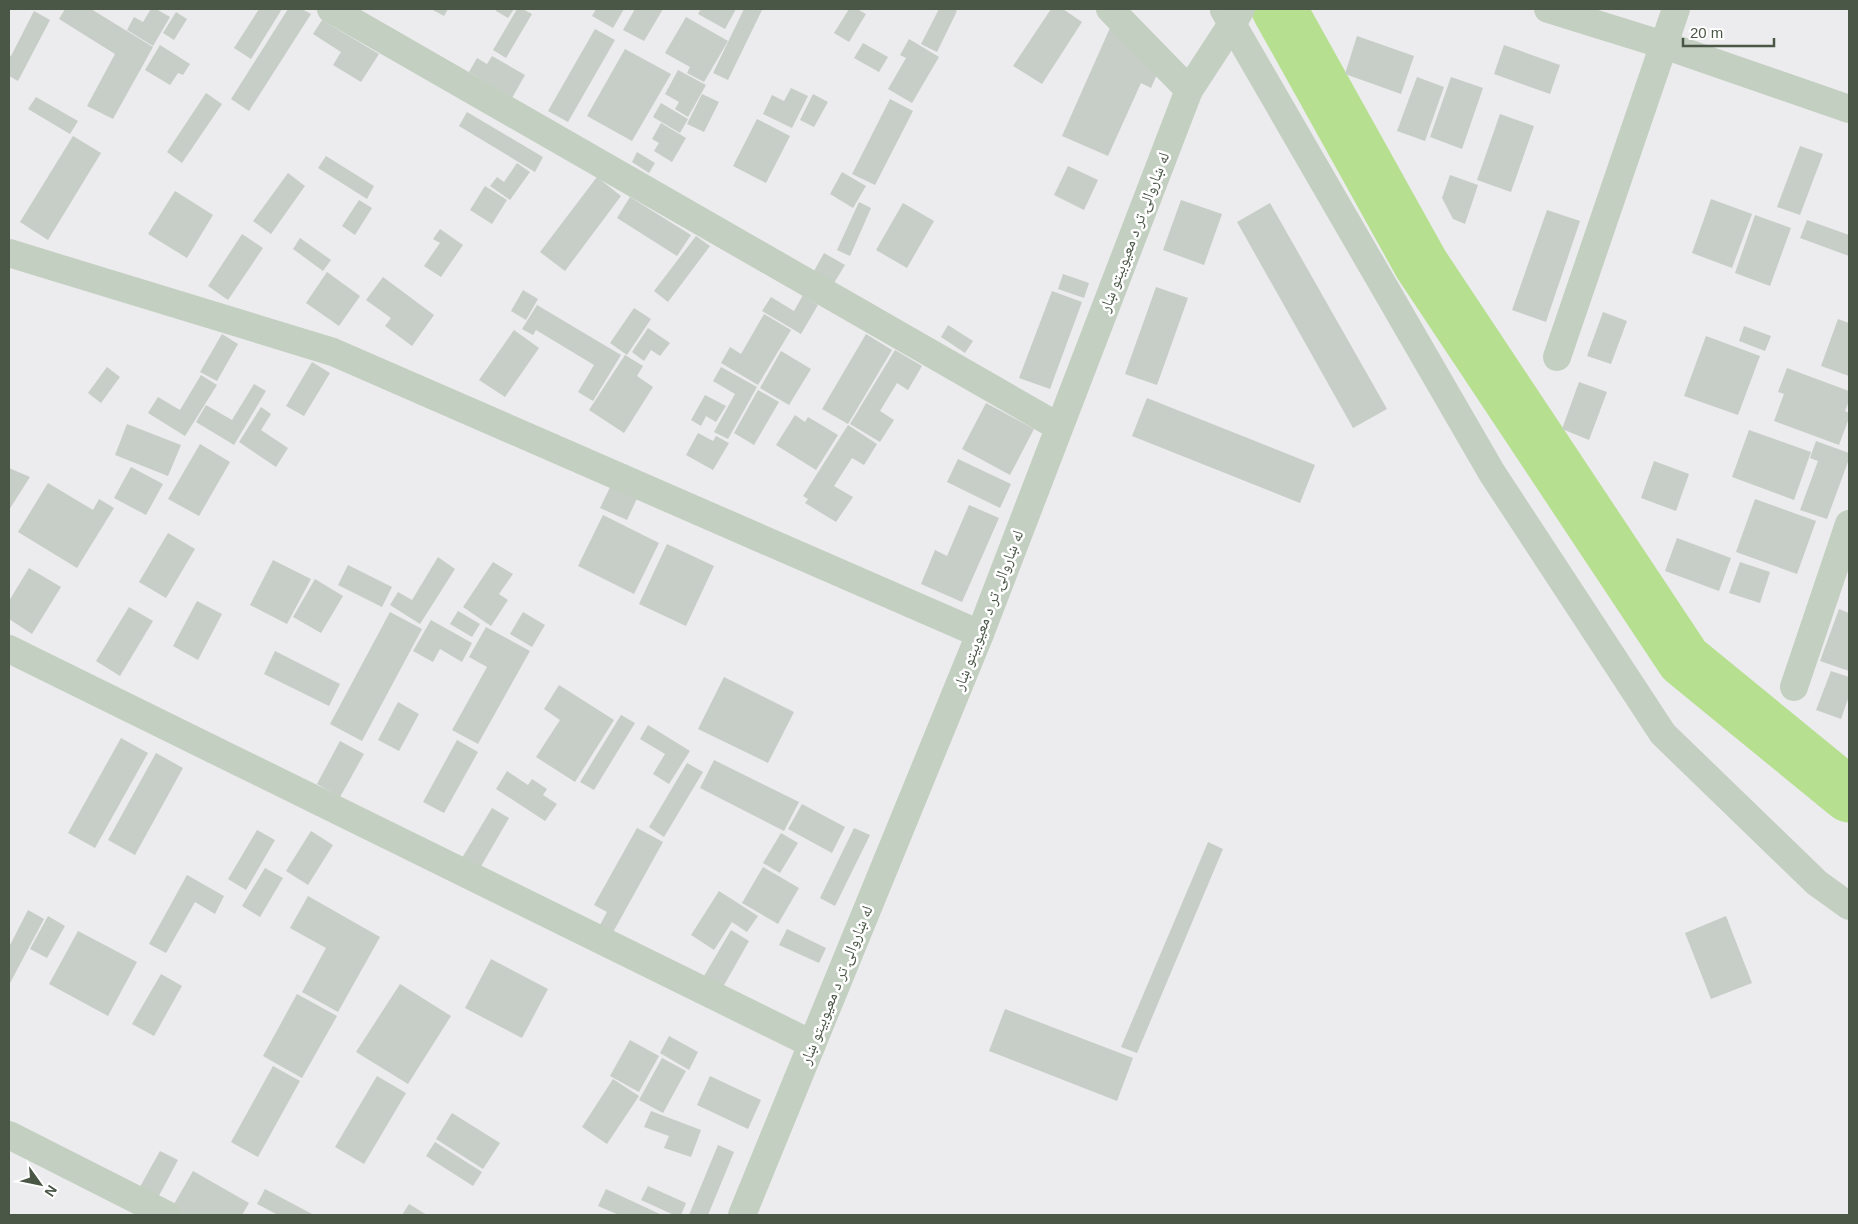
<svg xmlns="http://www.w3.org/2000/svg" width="1858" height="1224" font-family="Helvetica,'Noto Naskh Arabic',sans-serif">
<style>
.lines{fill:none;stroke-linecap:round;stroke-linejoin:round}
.river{stroke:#b6e090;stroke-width:55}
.building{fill:#c7cec7}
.minor{stroke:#c3cfc0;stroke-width:28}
.labels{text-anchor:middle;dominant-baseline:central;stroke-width:5;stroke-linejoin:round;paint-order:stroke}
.street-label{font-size:16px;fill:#4a5646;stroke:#fff}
</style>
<rect width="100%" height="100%" fill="#ecebee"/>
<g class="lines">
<!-- river -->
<polyline class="river" points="1279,9 1421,264 1684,660 1849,795"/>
</g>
<!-- building -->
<g class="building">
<polygon points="65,9 91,9 153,47 113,119 87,106 115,54 59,19"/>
<polygon points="151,9 156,9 170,17 153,46 127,30 134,17 143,22"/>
<polygon points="259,9 282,9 251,59 234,48"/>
<polygon points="288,9 302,9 311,14 249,111 231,99"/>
<polygon points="431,9 448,9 444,16"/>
<polygon points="497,9 514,9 508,18 496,11"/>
<polygon points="517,9 523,9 532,14 506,58 493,50"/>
<polygon points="596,9 624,9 613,28 592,16"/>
<polygon points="635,9 663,9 644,41 623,30"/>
<polygon points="701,9 736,9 725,29 698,14"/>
<polygon points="744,9 762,10 728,80 713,73"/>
<polygon points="849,9 857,9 866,14 849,42 834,33"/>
<polygon points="939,9 953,9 957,11 937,52 921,44"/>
<polygon points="1051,9 1063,9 1082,22 1042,84 1013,66"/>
<polygon points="34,11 50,20 18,81 9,76 9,55 11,56"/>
<polygon points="176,12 187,19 174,40 163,33"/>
<polygon points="686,17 728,41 704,82 687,73 690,67 665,53"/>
<polygon points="322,20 379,54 361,82 333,65 341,52 313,34"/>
<polygon points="1110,28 1148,65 1159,70 1151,88 1141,83 1108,156 1062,136"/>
<polygon points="595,29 615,40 568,122 548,111"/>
<polygon points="1357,36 1414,56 1401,94 1345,74"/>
<polygon points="909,39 939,57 912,103 888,89 906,58 900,55"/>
<polygon points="863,43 888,57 879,72 854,58"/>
<polygon points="160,45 190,64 183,75 178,73 170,85 145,70"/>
<polygon points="1504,45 1560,65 1550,94 1494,74"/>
<polygon points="625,49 671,74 632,141 587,116"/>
<polygon points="492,56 525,75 512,98 469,72 477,58 487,64"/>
<polygon points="678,70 706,85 688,117 675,109 679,102 665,94"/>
<polygon points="1417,77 1444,87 1425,141 1397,131"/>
<polygon points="1451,77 1483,88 1462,149 1430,137"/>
<polygon points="791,88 808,96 792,128 763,114 772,95 784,101"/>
<polygon points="206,93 222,104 182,163 167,152"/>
<polygon points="702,94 719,102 704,132 687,124"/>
<polygon points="813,94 828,102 814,127 800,120"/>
<polygon points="36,97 78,121 70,134 28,109"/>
<polygon points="890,99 913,111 875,185 852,174"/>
<polygon points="661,103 688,119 680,133 653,117"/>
<polygon points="467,112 543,157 535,172 459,126"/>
<polygon points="1500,114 1534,126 1511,192 1477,180"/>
<polygon points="757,119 790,136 766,183 733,166"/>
<polygon points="661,123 686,138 672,162 654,151 659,143 652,139"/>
<polygon points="73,136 101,153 48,240 20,222"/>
<polygon points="1800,146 1823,154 1800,215 1777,207"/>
<polygon points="637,152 655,163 649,173 632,162"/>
<polygon points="326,156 374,186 367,199 318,168"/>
<polygon points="517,163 530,172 510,200 490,186 497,177 504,182"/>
<polygon points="1068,166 1098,180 1084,210 1054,195"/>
<polygon points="842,172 866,186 853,208 830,194"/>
<polygon points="288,173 305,186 271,234 253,221"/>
<polygon points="1450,175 1478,185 1465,224 1453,219 1442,198"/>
<polygon points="597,177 621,196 565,271 540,252"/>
<polygon points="485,186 507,200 492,224 470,210"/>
<polygon points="175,191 213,215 187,258 148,234"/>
<polygon points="630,197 691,235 677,256 617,218"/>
<polygon points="1711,199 1752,214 1732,268 1692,253"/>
<polygon points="359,200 372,208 355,235 342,226"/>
<polygon points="1181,200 1222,214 1204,265 1163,250"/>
<polygon points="859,202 871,208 850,256 837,250"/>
<polygon points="903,203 934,221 907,268 876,250"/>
<polygon points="1270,203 1387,409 1353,428 1237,222"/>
<polygon points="1547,210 1580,221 1546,322 1512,310"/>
<polygon points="1755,215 1791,228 1770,286 1735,273"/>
<polygon points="1807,220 1849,235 1849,256 1800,238"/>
<polygon points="440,229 463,245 441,277 424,266 440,243 433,239"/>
<polygon points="242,234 263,248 228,300 208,286"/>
<polygon points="696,236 710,246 668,302 654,291"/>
<polygon points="300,238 331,260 323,271 293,249"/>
<polygon points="824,253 845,265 834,283 814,271"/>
<polygon points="327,272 360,296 339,326 306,303"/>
<polygon points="1063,274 1089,283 1084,298 1058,289"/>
<polygon points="383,277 434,315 412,346 385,326 391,318 366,300"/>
<polygon points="1156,287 1188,298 1157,385 1125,374"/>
<polygon points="523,290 538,299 526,320 511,311"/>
<polygon points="1052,291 1082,302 1050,389 1019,378"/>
<polygon points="803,295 818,305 801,334 762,311 771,297 794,311"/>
<polygon points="537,305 621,355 593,401 578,392 594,365 536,330 533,335 522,329"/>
<polygon points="634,308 651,319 627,355 610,343"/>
<polygon points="1603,312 1627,321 1611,364 1587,356"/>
<polygon points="764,314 791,330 758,385 721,363 730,347 741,354"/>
<polygon points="1838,319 1849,323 1849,376 1821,366"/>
<polygon points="948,325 973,341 965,353 941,337"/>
<polygon points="1744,326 1771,336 1765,351 1739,341"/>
<polygon points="648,328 670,343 660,356 651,350 644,361 632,352"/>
<polygon points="514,330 539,348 505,397 479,380"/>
<polygon points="222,334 238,344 217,381 200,372"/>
<polygon points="866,334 892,350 848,424 822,409"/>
<polygon points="1706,336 1760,356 1738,415 1684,396"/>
<polygon points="895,350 922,366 908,390 897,383 880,411 894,420 880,442 850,424"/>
<polygon points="781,351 811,369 789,405 760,388"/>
<polygon points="625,355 643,366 637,376 653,387 624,433 589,410"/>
<polygon points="312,362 330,373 304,416 286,406"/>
<polygon points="107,367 120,377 101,403 88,393"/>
<polygon points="721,367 757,387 728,439 714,432 735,394 713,381"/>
<polygon points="1787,368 1849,391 1849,401 1845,411 1849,413 1849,418 1839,445 1774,421 1784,394 1778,392"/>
<polygon points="201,375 217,385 185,436 148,413 158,397 180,410"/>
<polygon points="1579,382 1607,392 1589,440 1562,429"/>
<polygon points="254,384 266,391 234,445 196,422 206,405 232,420"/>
<polygon points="758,390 779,402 754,445 734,433"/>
<polygon points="705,395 726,406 716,422 706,416 701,426 691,420"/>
<polygon points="1147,398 1315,465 1300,503 1132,436"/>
<polygon points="986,403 1034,429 1010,475 962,449"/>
<polygon points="261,407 271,414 261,430 288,448 276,467 239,442"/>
<polygon points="795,415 805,422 808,417 838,435 816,470 776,445"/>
<polygon points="127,424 181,445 168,476 115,455"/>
<polygon points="848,425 877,444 864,465 852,458 834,486 853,497 836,522 805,503 808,499 803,496"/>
<polygon points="1749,430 1811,452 1794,500 1732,477"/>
<polygon points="698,433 713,441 716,436 729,443 713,470 686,455"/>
<polygon points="1816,441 1849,453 1849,459 1827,519 1800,510 1818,461 1810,458"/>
<polygon points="200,444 230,462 199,516 168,499"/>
<polygon points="958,459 1011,484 1000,508 947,482"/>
<polygon points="1654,461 1689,474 1676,511 1641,498"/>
<polygon points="131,467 163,484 146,515 114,498"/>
<polygon points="9,468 30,477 9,510"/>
<polygon points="614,479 640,492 627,520 600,508"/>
<polygon points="48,483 93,510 99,499 114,508 77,568 18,532"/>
<polygon points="1755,499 1816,521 1797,574 1736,552"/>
<polygon points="969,505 999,518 962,602 921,584 935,550 947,556"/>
<polygon points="603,515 659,543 634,594 578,566"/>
<polygon points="168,533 195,549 166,598 139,582"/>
<polygon points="1677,538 1731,558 1719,591 1665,571"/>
<polygon points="667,544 714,566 686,626 639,604"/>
<polygon points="438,557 455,569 420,624 390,605 398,592 412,600"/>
<polygon points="273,560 311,579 287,624 250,605"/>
<polygon points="493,562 513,574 499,594 508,600 491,626 463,607"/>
<polygon points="1740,562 1770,572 1760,603 1729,593"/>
<polygon points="348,565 392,587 382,607 338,585"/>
<polygon points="29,568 61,587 32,634 9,619 9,601"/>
<polygon points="315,579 343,596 321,633 293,617"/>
<polygon points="197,601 222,614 198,660 173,646"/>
<polygon points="129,607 153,621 120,676 96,661"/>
<polygon points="1839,609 1849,613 1849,671 1820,661"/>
<polygon points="458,611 480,624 472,637 450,624"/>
<polygon points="390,612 422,629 362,741 330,724"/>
<polygon points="523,612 545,625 532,647 510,634"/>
<polygon points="431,620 472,643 462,662 440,649 433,662 413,651"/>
<polygon points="486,627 530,651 478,744 452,730 487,667 469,657"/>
<polygon points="275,651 340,684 329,706 264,674"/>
<polygon points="1831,671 1849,677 1849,696 1841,719 1816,710"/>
<polygon points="724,677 794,712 768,763 698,729"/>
<polygon points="559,685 614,720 575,782 536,757 560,720 544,709"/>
<polygon points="398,702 419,714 399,751 378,740"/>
<polygon points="621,715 635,723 594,790 580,782"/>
<polygon points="648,725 690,751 669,784 653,774 665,754 640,739"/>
<polygon points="121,738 148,753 95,848 68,833"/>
<polygon points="457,740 478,752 444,813 423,802"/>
<polygon points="340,741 364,754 340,797 317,784"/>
<polygon points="156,753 183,768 135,855 108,840"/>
<polygon points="714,760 799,802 784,831 700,788"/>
<polygon points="687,763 703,772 664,837 649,827"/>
<polygon points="507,771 528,785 532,779 547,789 543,795 557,804 545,821 496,789"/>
<polygon points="802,804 845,827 832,853 788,829"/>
<polygon points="492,808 509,818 480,868 462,858"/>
<polygon points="637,828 663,842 612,934 599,927 607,912 594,905"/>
<polygon points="854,828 870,835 835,906 820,898"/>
<polygon points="257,830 275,840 246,890 228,879"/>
<polygon points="311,831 333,845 308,885 286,871"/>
<polygon points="781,833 798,843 780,873 763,863"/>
<polygon points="1208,842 1223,849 1137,1053 1121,1047"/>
<polygon points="763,867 799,888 778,924 742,903"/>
<polygon points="265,868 283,878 260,917 242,906"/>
<polygon points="187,875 224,896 215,914 195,902 166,953 149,944"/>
<polygon points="719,891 758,916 747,932 732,922 714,950 691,935"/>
<polygon points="308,896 380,937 338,1012 302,992 326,948 290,928"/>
<polygon points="28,910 44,919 9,985 9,947"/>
<polygon points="48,916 65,926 47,958 30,949"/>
<polygon points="1726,916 1752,983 1711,999 1685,933"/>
<polygon points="787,929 826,948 819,963 779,945"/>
<polygon points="731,930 749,941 723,987 704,976"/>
<polygon points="78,931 137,962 108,1016 49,984"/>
<polygon points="491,959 548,989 522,1038 465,1008"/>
<polygon points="161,974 182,986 154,1036 132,1024"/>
<polygon points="400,984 451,1016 408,1084 356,1052"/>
<polygon points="297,994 337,1016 302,1078 263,1056"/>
<polygon points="1005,1009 1133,1058 1117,1101 989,1051"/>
<polygon points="669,1036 698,1052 689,1070 660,1053"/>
<polygon points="630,1040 659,1056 639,1092 610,1076"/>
<polygon points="662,1058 686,1071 663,1113 639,1100"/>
<polygon points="273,1066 300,1081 258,1157 231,1142"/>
<polygon points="377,1076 406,1093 364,1164 335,1147"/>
<polygon points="710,1076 761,1100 748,1129 697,1105"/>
<polygon points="613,1079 639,1096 607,1144 582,1127"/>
<polygon points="651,1111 701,1130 691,1157 664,1148 669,1136 644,1127"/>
<polygon points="452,1113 500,1143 483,1169 436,1139"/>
<polygon points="435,1142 482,1172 473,1186 426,1156"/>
<polygon points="718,1145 734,1152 708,1215 689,1215"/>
<polygon points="160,1151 178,1160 154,1205 136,1194"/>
<polygon points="193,1171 249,1203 242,1215 178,1215 170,1211"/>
<polygon points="648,1186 686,1203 681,1215 674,1215 641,1200"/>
<polygon points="265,1189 314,1215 278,1215 257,1204"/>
<polygon points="606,1189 662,1215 619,1215 598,1206"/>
<polygon points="409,1204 427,1215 402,1215"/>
</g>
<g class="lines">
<!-- minor -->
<g class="minor">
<polyline points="331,9 1059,427"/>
<polyline points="1110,9 1189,90"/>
<polyline points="1548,9 1664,45 1849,109"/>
<polyline points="1224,10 1492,473 1663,734 1817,883 1849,906"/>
<polyline points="9,253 333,352 980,634"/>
<polyline points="1557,357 1676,9"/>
<polyline points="9,649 812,1044"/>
<polyline points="1794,687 1849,524"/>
<polyline points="9,1135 167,1215"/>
<polyline points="742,1215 980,634 1189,90 1232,24 1241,9"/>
</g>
</g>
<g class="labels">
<!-- street labels -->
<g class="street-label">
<text transform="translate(1134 232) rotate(-69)">له ښاروالۍ تر د معیوبیتو ښار</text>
<text transform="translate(988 610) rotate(-69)">له ښاروالۍ تر د معیوبیتو ښار</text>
<text transform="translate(836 985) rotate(-68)">له ښاروالۍ تر د معیوبیتو ښار</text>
</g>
</g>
<!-- border -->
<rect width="1858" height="1224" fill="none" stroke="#4a5646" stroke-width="20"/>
<!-- north arrow -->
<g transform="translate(40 1184) rotate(123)" stroke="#ffffff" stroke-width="4" paint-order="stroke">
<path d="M0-4L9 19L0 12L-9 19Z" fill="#4a5646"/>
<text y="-8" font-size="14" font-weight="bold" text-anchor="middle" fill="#4a5646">N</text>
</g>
<!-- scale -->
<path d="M1683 38v8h91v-8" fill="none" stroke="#4a5646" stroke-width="2.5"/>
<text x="1690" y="38" font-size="15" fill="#4a5646" stroke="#ffffff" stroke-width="4" paint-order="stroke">20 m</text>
</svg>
